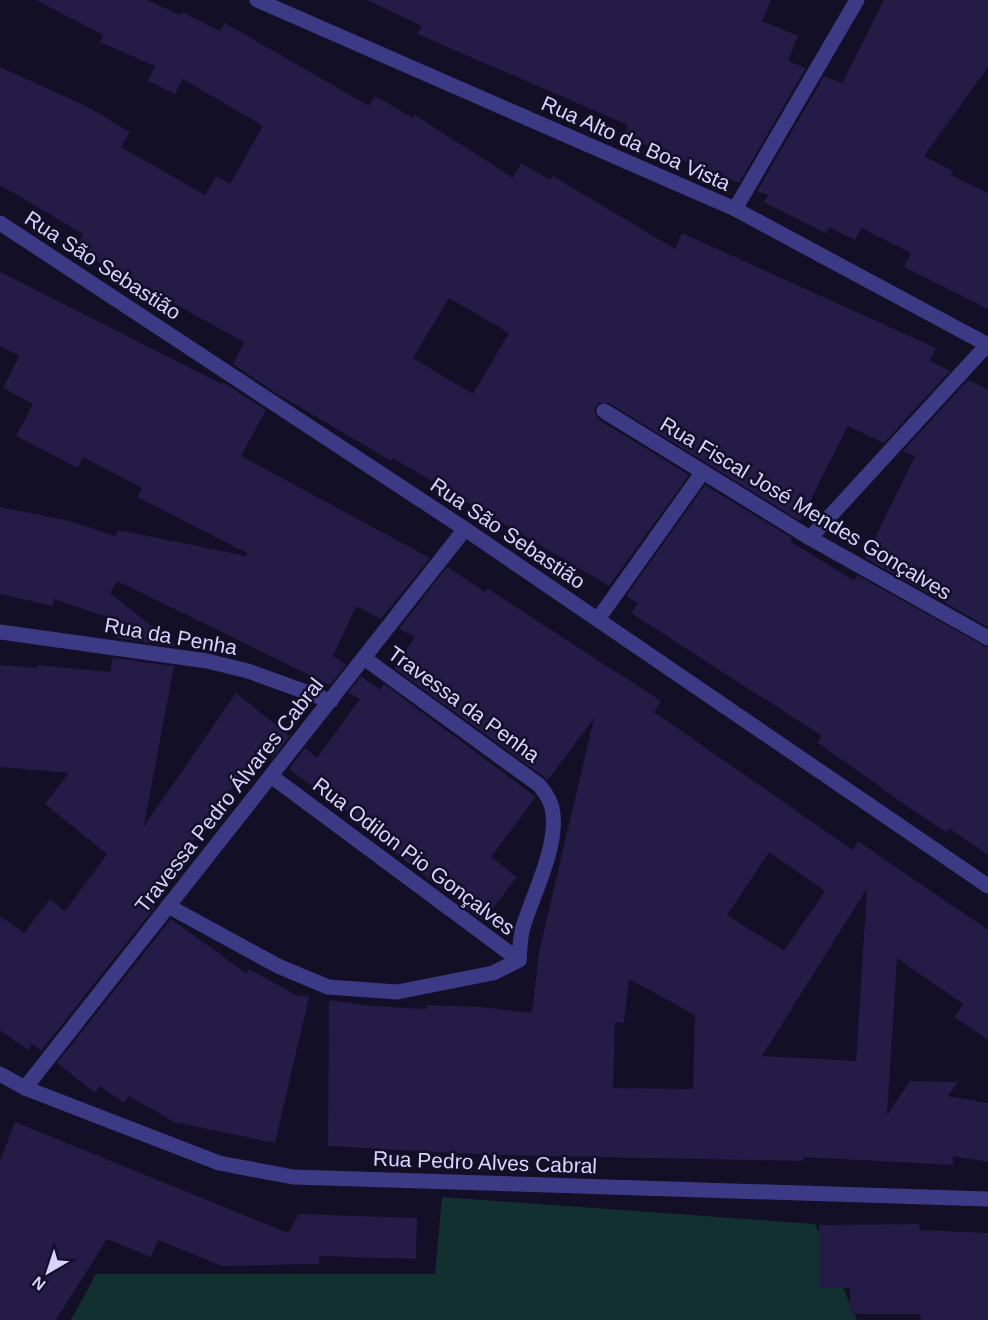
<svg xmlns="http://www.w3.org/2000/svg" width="988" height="1320" font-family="Arial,sans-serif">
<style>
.green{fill:#12302f}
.building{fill:#241b47;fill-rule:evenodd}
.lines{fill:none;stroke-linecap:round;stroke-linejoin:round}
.street{stroke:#3d3a85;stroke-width:15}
.labels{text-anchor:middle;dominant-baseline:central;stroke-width:5;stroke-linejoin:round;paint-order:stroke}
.street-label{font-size:21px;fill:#d9d4ff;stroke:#130f26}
</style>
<rect width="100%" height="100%" fill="#130f26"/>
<!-- green -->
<polygon class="green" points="442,1197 815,1224 857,1320 71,1320 96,1274 435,1274"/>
<!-- building -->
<g class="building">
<path d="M36 0H147L180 15 182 12 220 31 225 23 369 106 375 96 413 118 415 115 513 178 521 163 550 180 553 176 675 249 682 233 936 348 930 361 950 371 884 443 848 426 800 521 609 403H599L594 410 598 419 689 475 609 586 393 458 391 461 276 393 233 364 244 342 75 249 83 234 0 185V67L88 107 130 132 121 147 205 195 216 176 230 184 263 126 183 79 175 94 148 81 155 66 100 42 103 35ZM449 298 509 333 473 394 413 358Z"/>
<polygon points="367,0 771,0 762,21 798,36 788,61 806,68 739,183 624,136 628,125 417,34 422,26"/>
<polygon points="884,0 988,0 988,67 924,156 953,171 951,175 988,193 988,309 904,267 911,253 861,228 855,240 829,227 826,233 764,202 768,195 757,191 824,76 842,83"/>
<polygon points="0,272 222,384 223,382 266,410 241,456 430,558 381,619 356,606 333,656 346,665 330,685 117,581 110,593 178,647 116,638 119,621 54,599 53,606 0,594 0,507 70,521 115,536 118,530 246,556 247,553 137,497 142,488 83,457 78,468 16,436 33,404 3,388 19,356 0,346"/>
<polygon points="968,380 988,390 988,627 865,558 915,456 903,451"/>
<polygon points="705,485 792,538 790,541 854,581 857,575 988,648 988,855 949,828 946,832 914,811 817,742 822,736 631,613 638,603 626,596"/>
<path d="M447 567 485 592 488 589 661 701 654 712 853 850 858 841 988 930V1040L954 1017 963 1004 897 958 887 1115 910 1081 958 1082 948 1096 988 1103V1162L953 1156V1165L803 1157V1161L491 1155 328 1146 329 1000 372 1006 427 1009V1005L481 1007 532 1013 539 952 594 718 548 780 394 668 415 637 399 629ZM769 852 825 891 784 951 727 915ZM867 888 856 1061 762 1056ZM629 979 695 1015 693 1089 613 1088 615 1022 624 1023Z"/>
<polygon points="113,658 174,666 144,826 236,693 290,736 273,757 264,750 252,767 249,765 148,902 155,907 41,1051 32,1044 28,1050 0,1030 0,916 24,933 50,899 65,911 107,854 45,804 69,773 0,767 0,665 37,668 37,665 110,672"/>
<polygon points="361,676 380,690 384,684 536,797 491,857 517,877 483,921 352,820 355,817 289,769 305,748 317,758 360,699 348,693"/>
<polygon points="171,919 246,973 249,969 296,995 309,997 275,1143 174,1122 129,1096 124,1103 100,1086 95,1093 57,1063"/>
<polygon points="15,1122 288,1233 299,1214 417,1218 416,1259 319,1256 319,1264 222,1266 158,1240 151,1257 107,1239 56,1320 0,1320 0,1161"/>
<polygon points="919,1224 920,1230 988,1233 988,1320 921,1320 920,1314 850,1314 850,1288 819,1288 819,1225"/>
</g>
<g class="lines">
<!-- street -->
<g class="street">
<polyline points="257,0 735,209 988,345"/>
<polyline points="735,209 857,0"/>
<polyline points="0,223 465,529 988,886"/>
<polyline points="604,411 810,538 988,638"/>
<polyline points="810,538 987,345"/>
<polyline points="598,619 702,473"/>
<polyline points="0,632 207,661 248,671 331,701"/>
<path d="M364 658 539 785C546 793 552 802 553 814 557 849 533 894 523 927 520 937 520 949 519 960"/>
<polyline points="271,776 519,960"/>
<polyline points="168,906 278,966 328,987 397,992 493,973 519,960"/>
<polyline points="0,1074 25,1088 219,1163 293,1177 988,1199"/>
<polyline points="25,1088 465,529"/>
</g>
</g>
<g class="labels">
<!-- street labels -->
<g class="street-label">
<text transform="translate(636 143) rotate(24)">Rua Alto da Boa Vista</text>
<text transform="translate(103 265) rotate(33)">Rua São Sebastião</text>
<text transform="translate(806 508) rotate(31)">Rua Fiscal José Mendes Gonçalves</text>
<text transform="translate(508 533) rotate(34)">Rua São Sebastião</text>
<text transform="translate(171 636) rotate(10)">Rua da Penha</text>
<text transform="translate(464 704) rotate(36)">Travessa da Penha</text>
<text transform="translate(229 795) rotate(-52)">Travessa Pedro Álvares Cabral</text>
<text transform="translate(414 856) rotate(37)">Rua Odilon Pio Gonçalves</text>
<text transform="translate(485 1162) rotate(2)">Rua Pedro Alves Cabral</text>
</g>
</g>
<!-- north arrow -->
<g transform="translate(48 1272) rotate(219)" stroke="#130f26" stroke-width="4.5" paint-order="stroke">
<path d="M0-4.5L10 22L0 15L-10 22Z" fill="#d9d4ff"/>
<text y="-9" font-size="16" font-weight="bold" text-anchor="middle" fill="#d9d4ff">N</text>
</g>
</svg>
